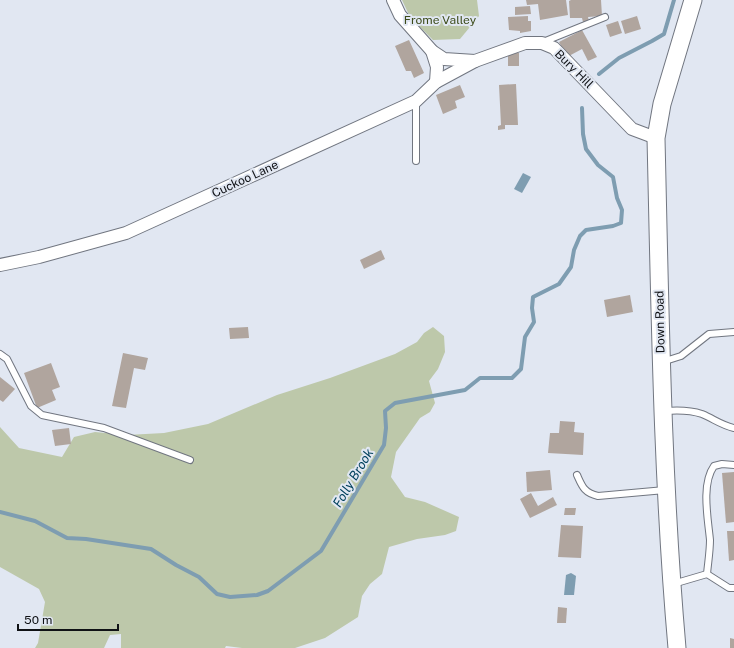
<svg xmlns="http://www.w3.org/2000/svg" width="734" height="648" font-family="'Public Sans',sans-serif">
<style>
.green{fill:#bdc8aa}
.water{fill:#7e9db1}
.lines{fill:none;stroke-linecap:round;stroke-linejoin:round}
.stream{stroke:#7e9db1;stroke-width:4}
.building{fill:#b0a59e}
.lane-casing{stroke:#717680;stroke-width:8}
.street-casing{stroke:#717680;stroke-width:14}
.secondary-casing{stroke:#717680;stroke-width:19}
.lane{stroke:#fff;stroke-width:6}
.street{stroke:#fff;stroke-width:12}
.secondary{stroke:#fff;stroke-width:17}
.labels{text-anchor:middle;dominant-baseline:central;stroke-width:4;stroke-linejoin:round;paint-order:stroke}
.park-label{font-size:12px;fill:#3c4b19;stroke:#e1e7f2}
.street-label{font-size:12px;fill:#0f1115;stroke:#e1e7f2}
.water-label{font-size:13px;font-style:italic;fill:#00405c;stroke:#e1e7f2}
</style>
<rect width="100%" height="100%" fill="#e1e7f2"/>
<!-- green -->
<g class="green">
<polygon points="402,0 477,0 479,16 460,39 433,40 410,17"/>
<polygon points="433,327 444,336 445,352 438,369 429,381 435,403 430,412 420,418 396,452 391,477 405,497 425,502 459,517 456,531 445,535 417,539 389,547 382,574 370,584 362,596 358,617 325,638 295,648 242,648 226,646 225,648 121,648 121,634 110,635 104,648 35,648 38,643 45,602 39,589 0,567 0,427 19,448 62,457 74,437 95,432 127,435 164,433 208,424 277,395 330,378 395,354 417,342 424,333"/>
</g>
<!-- water -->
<g class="water">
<polygon points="523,173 531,177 522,193 514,189"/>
<polygon points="571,573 576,576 574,595 564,595 566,575"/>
</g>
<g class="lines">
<!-- stream -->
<g class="stream">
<polyline points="599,74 619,58 652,41 664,34 674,0"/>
<polyline points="0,512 35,521 67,538 86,539 151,549 176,565 199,577 217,594 230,597 257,595 268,591 321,551 384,445 386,428 385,411 395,403 465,390 480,378 512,378 521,369 525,337 534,322 532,308 533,297 559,284 571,267 574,250 580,236 586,230 613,226 621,223 622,210 617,198 613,177 598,165 586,149 583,134 582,108"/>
</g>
</g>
<!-- building -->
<g class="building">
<polygon points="526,0 566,0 568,15 540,20 538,4 527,5"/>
<polygon points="571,0 601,0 602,16 588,17 589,21 583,22 582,18 570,18 569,1"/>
<polygon points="530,6 531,14 515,15 515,7"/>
<polygon points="528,16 528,21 531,21 531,31 520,33 520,31 509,30 508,17"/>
<polygon points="637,16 641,29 625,34 621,21"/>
<polygon points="618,21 622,33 610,37 606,25"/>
<polygon points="582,30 597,57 588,61 582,49 567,57 559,42"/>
<polygon points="409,40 424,73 414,78 411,71 406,71 395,46"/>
<rect x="508" y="53" width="11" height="13"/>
<polygon points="516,84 518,125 505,125 505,129 498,130 498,126 501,125 499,85"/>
<polygon points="460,85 465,97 455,101 457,108 443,114 436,95"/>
<polygon points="381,250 385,259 364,269 360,260"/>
<polygon points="630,295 633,312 607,317 604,300"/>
<polygon points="248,327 249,338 230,339 229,328"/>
<polygon points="123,353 148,358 145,370 134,368 126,408 112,406"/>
<polygon points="51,363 60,387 52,390 56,400 37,408 24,373"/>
<polygon points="0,377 15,389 3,402 0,400"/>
<polygon points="560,421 575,422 574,432 584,433 583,455 548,453 550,433 559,433"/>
<polygon points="69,428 71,444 55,446 52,430"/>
<polygon points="550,470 552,490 527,492 526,472"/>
<polygon points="734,472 734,522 726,523 722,473"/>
<polygon points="531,493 538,506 553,497 557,505 530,518 520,499"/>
<polygon points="565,508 576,508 575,515 564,515"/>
<polygon points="561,525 583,526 581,558 558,557"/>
<polygon points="727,531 734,531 734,560 729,561"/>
<polygon points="558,607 567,608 566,623 557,623"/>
<polygon points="730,638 734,639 734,648 730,648"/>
</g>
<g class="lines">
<defs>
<g id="lane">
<polyline points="543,42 605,17"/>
<polyline points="416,161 416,101"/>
<polyline points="0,354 7,359 31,406 42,415 104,428 190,460"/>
<polyline points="662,362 681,356 709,334 734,332"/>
<path d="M665 411C677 410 690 410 702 414 714 419 721 425 734 428"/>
<path d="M577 475C582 486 584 493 598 496L665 490"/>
<path d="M707 574C708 563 710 551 710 540 708 519 701 484 714 466L722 464 734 465"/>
<polyline points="673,584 707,574 729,588 734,588"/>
</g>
<g id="street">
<polyline points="393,0 400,15 432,51 444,59 475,61 525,43 542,43 554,48 632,129 656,138"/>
<polyline points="432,51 437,67 436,82"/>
<polyline points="0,265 39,257 126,233 416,101 436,82 475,61"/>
</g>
<path id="secondary" d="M677 648C662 478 660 308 656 138L662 104 693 0"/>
</defs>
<!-- lane casing -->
<use href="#lane" class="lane-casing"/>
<!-- street casing -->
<use href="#street" class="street-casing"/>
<!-- secondary casing -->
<use href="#secondary" class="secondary-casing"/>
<!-- lane -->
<use href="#lane" class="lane"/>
<!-- street -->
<use href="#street" class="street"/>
<!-- secondary -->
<use href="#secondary" class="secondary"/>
</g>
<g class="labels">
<!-- park labels -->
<g class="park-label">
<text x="440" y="20">Frome Valley</text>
</g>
<!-- street labels -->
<g class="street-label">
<text transform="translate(574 69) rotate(45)">Bury Hill</text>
<text transform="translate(245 179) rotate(-25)">Cuckoo Lane</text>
<text transform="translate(660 322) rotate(-91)">Down Road</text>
</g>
<!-- water labels -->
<g class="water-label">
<text transform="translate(353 478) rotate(-59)">Folly Brook</text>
</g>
</g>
<!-- scale -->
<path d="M18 624v6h100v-6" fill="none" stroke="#0f1115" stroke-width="2"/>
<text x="24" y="624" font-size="12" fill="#0f1115" stroke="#e1e7f2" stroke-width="3" paint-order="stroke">50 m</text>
</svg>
